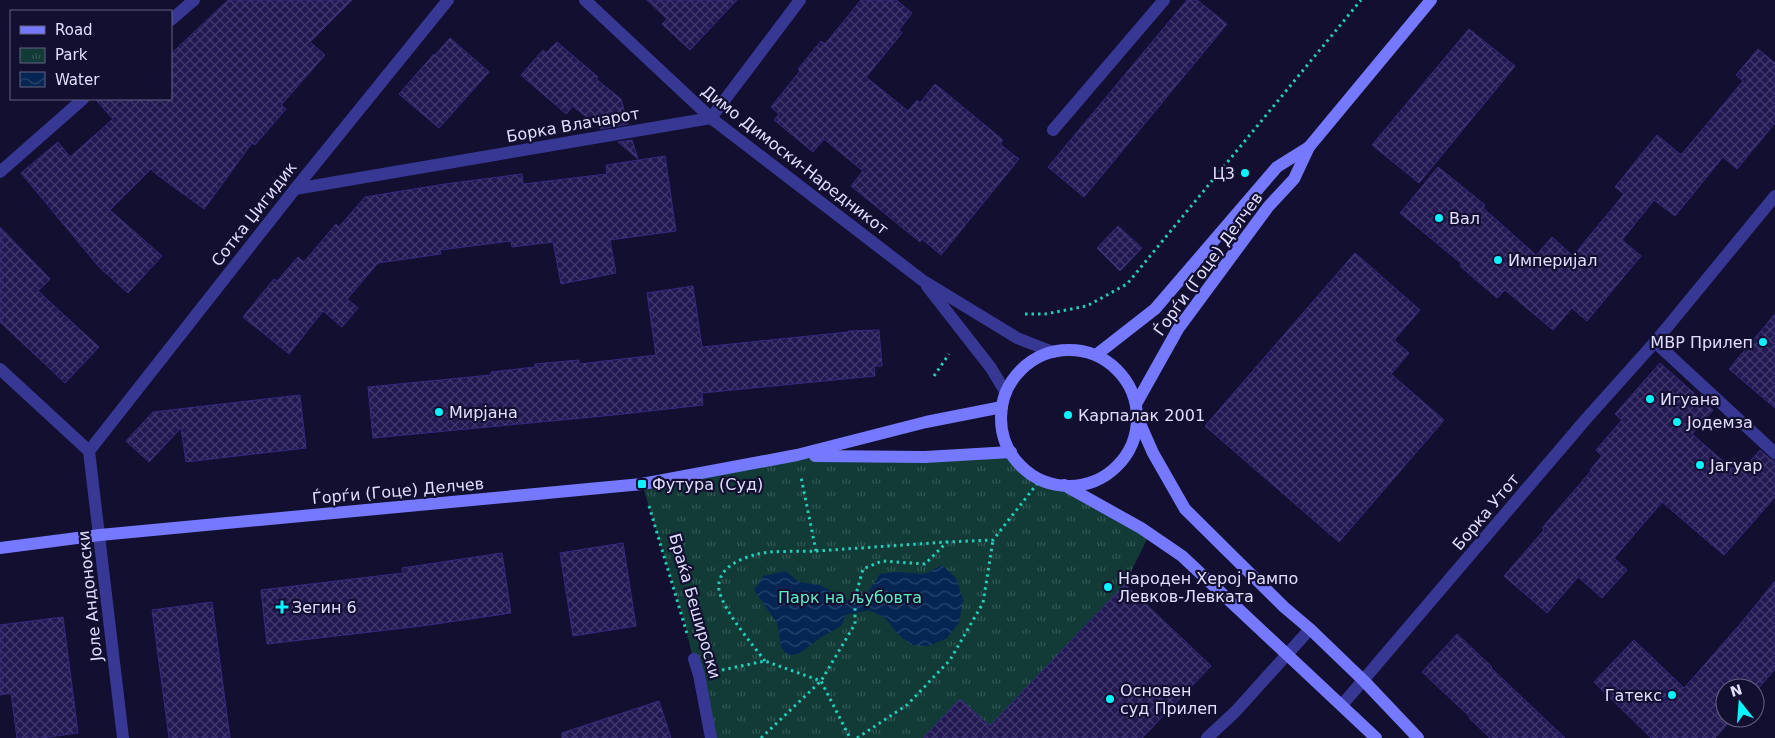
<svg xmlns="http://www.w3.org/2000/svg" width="1775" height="738" font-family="'DejaVu Sans',sans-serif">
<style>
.park{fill:url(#park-tufts)}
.water{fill:url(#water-waves)}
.building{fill:url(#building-cross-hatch);stroke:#362981}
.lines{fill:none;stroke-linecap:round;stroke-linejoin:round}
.path{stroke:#24cdba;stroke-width:3;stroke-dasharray:2.5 4;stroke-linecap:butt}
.street{stroke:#363893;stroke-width:12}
.secondary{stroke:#7579ff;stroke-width:12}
.poi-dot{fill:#0af4ff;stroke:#130f30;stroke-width:2}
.labels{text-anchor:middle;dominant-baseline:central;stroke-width:4.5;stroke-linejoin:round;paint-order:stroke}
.street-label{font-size:16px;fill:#e0deff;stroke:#130f30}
.poi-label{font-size:16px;fill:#e0deff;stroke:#130f30;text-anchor:start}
.park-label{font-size:16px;fill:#5dedc1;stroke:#130f30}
</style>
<defs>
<pattern id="park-tufts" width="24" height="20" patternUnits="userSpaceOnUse" patternTransform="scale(1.25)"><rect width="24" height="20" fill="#123b37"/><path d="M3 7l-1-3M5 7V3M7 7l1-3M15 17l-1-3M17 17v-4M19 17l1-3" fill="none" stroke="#345755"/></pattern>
<pattern id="water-waves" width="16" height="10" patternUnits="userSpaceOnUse" patternTransform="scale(1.25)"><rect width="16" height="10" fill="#052653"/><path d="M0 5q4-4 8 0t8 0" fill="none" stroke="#29456d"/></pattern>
<pattern id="building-cross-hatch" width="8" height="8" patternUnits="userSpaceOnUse" patternTransform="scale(1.25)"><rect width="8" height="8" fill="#221953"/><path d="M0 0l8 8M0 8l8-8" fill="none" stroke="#423a6d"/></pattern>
</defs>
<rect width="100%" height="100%" fill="#130f30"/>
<!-- park -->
<polygon class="park" points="1011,452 1024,468 1041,479 1064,485 1149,535 1125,584 990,726 960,699 923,738 711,738 685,624 642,484 797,455"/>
<!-- water -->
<polygon class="water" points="942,565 956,578 963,599 959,623 946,639 928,646 911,645 897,633 884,617 869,610 846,615 841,626 820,638 800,653 788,656 781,647 777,623 754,590 763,576 786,571 799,582 820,585 831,591 839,600 863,599 880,574 897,572 925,574"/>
<!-- building -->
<g class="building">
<polygon points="228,0 352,0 310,42 325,55 281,105 286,109 255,145 252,143 204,209 156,174 151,169 110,210 162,256 128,293 99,267 21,173 58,142 70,157 113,119 95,99 171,99 171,54"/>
<polygon points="647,0 737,0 690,50 662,24 667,19"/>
<polygon points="861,0 896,0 912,13 899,30 902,33 866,77 908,111 917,100 920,103 935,84 1003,140 1000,144 1019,159 941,255 922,239 920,242 851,186 863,171 824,139 813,152 774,120 779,114 771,107 800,71 798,69 821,41 825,44"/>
<polygon points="1187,0 1197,0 1227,24 1084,197 1048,167"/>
<polygon points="1469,29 1515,66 1419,183 1372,145"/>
<polygon points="450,38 489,72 439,128 399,94 434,54 435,55"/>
<polygon points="557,42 598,77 596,79 621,99 628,124 601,129 573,106 566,114 521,75 543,50 546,53"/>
<polygon points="1758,49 1775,63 1775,123 1737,169 1723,157 1675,216 1654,200 1622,240 1641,256 1587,321 1572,308 1553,330 1505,290 1497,298 1460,266 1462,264 1400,213 1438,167 1485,205 1483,208 1536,255 1552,237 1573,256 1624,194 1615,187 1657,135 1681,155 1743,81 1736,75"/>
<polygon points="632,140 638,159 618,142"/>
<polygon points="665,156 676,231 610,240 616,273 561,284 553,242 512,247 511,241 440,250 441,254 378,263 347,299 358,308 342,327 323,311 289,354 243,317 274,279 277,281 298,257 304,262 336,224 339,227 365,197 445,184 522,174 523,184 607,174 606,165"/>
<polygon points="1118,226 1142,248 1120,271 1097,248"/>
<polygon points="0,227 50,279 38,291 99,347 65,383 0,322"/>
<polygon points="1355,253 1420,310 1394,340 1409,353 1391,374 1444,420 1339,542 1205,426"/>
<polygon points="693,286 702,347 848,332 848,331 879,330 882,366 874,366 875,376 702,393 703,405 614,415 373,438 368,387 491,375 491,372 535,367 535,364 579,360 579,364 656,355 647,293"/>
<polygon points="1775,314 1775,408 1729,369"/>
<polygon points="1660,363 1713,410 1692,434 1732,469 1737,462 1744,468 1760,450 1770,459 1775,461 1775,497 1724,555 1662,502 1614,558 1627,570 1602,598 1578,577 1547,613 1504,576 1544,530 1542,528 1591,471 1590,470 1602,456 1596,450 1622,420 1615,414"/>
<polygon points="300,395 306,448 186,462 181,428 149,462 126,441 153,412"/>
<polygon points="623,543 636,626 573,636 560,553"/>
<polygon points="502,553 511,613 422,626 267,644 261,590 403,573 402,568"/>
<polygon points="1775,581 1775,669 1755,692 1755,688 1725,688 1725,718 1733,718 1715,738 1651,738 1594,682 1634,640 1684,688 1742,622"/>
<polygon points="1125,584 1211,666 1142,738 923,738 960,699 990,726"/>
<polygon points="212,602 230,738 169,738 152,610"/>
<polygon points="63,617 78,733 42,738 17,738 11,693 0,695 0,625"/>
<polygon points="1457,634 1492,667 1491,668 1565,738 1490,738 1469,718 1470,717 1422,672"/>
<polygon points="659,701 671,738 562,738 562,733"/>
</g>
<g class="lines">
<!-- path -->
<g class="path">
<polyline points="1025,314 1045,314 1087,306 1127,284 1361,0"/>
<polyline points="934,376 949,354"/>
<polyline points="649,506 688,637"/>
<polyline points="816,551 947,542"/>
<path d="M765 661C752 644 723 610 719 590 716 568 741 558 758 554 773 550 799 552 816 551L801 477"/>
<polyline points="722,670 765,661 821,681 850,738"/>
<polyline points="761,738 821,681 855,624 855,598 863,569 882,561 925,564 947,542 993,540 1040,480"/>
<polyline points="857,738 907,705 950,660 983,603 993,540"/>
</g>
<!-- street -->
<g class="street">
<polyline points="585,0 711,118 922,280 1017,338 1053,352"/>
<polyline points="171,20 194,0"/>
<polyline points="1053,130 1164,0"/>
<polyline points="0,172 83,99"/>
<polyline points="295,189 711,118 800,0"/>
<polyline points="927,286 991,368 1006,393"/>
<polyline points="1655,342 1775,453"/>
<polyline points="0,369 89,451"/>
<polyline points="89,451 295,189 448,0"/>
<polyline points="89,451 123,738"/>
<polyline points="694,659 699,675 711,738"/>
<polyline points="1342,705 1586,419 1655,342 1775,196"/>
<polyline points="1207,738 1235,712 1310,629"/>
</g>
<!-- secondary -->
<g class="secondary">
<circle cx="1069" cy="418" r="68"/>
<polyline points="1096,355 1155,309 1277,167 1309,147"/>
<polyline points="1136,404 1178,329 1268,207 1294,179 1309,147 1431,0"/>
<polyline points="1138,419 1153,453 1185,509 1284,607 1310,629 1364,681 1418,738"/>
<polyline points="815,456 925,457 1011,452"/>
<polyline points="1064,485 1141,528 1182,556 1376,738"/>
<polyline points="0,548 100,535 642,484 797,455 926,422 1002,407"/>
</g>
</g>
<!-- markers -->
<g class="poi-dot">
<circle cx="1245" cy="173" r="5"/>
<circle cx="1439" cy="218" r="5"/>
<circle cx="1498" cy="260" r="5"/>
<circle cx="1763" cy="342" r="5"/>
<circle cx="1650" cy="399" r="5"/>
<circle cx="439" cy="412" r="5"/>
<circle cx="1068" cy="415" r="5"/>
<circle cx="1677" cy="422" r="5"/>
<circle cx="1700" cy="465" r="5"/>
<rect x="637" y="479" width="10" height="10" rx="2.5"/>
<circle cx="1108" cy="587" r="5"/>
<path d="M279.5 599.5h5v5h5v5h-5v5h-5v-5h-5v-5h5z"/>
<circle cx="1672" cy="695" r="5"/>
<circle cx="1110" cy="699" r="5"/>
</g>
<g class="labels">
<!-- street labels -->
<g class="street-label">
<text transform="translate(573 125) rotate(-10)">Борка Влачарот</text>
<text transform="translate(795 160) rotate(38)">Димо Димоски-Наредникот</text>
<text transform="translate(254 214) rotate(-52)">Сотка Џигидик</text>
<text transform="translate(1208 264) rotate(-54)">Ѓорѓи (Гоце) Делчев</text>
<text transform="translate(398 491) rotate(-5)">Ѓорѓи (Гоце) Делчев</text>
<text transform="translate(1486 512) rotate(-50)">Борка Утот</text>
<text transform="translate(90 596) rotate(-96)">Јоле Андоноски</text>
<text transform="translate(695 606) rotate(74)">Браќа Бешироски</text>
</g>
<!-- poi labels -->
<g class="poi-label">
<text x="1235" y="173" text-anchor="end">Ц3</text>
<text x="1449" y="218">Вал</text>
<text x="1508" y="260">Империјал</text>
<text x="1753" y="342" text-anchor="end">МВР Прилеп</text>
<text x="1660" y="399">Игуана</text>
<text x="449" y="412">Мирјана</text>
<text x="1078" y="415">Карпалак 2001</text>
<text x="1687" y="422">Јодемза</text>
<text x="1710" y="465">Јагуар</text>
<text x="652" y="484">Футура (Суд)</text>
<text x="1118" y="578">Народен Херој Рампо<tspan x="1118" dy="18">Левков-Левката</tspan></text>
<text x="292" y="607">Зегин 6</text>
<text x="1120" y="690">Основен<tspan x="1120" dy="18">суд Прилеп</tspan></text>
<text x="1662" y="695" text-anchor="end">Гатекс</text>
</g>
<!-- park labels -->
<g class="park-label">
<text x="850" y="597">Парк на љубовта</text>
</g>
</g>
<!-- legend -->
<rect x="10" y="10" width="162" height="90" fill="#130f30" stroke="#656283"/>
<rect x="20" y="26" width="25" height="8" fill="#7579ff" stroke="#656283"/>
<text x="55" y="35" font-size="15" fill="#e0deff">Road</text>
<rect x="20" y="48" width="25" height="15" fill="url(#park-tufts)" stroke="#656283"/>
<text x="55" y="60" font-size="15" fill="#e0deff">Park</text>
<rect x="20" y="72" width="25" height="15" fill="url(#water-waves)" stroke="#656283"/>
<text x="55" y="85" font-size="15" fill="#e0deff">Water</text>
<!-- north arrow -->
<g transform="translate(1740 703) rotate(343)"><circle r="24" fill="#130f30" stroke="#656283"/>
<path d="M0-4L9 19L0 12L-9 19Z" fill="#0af4ff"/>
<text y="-8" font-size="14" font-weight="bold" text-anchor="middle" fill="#e0deff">N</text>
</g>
</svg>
